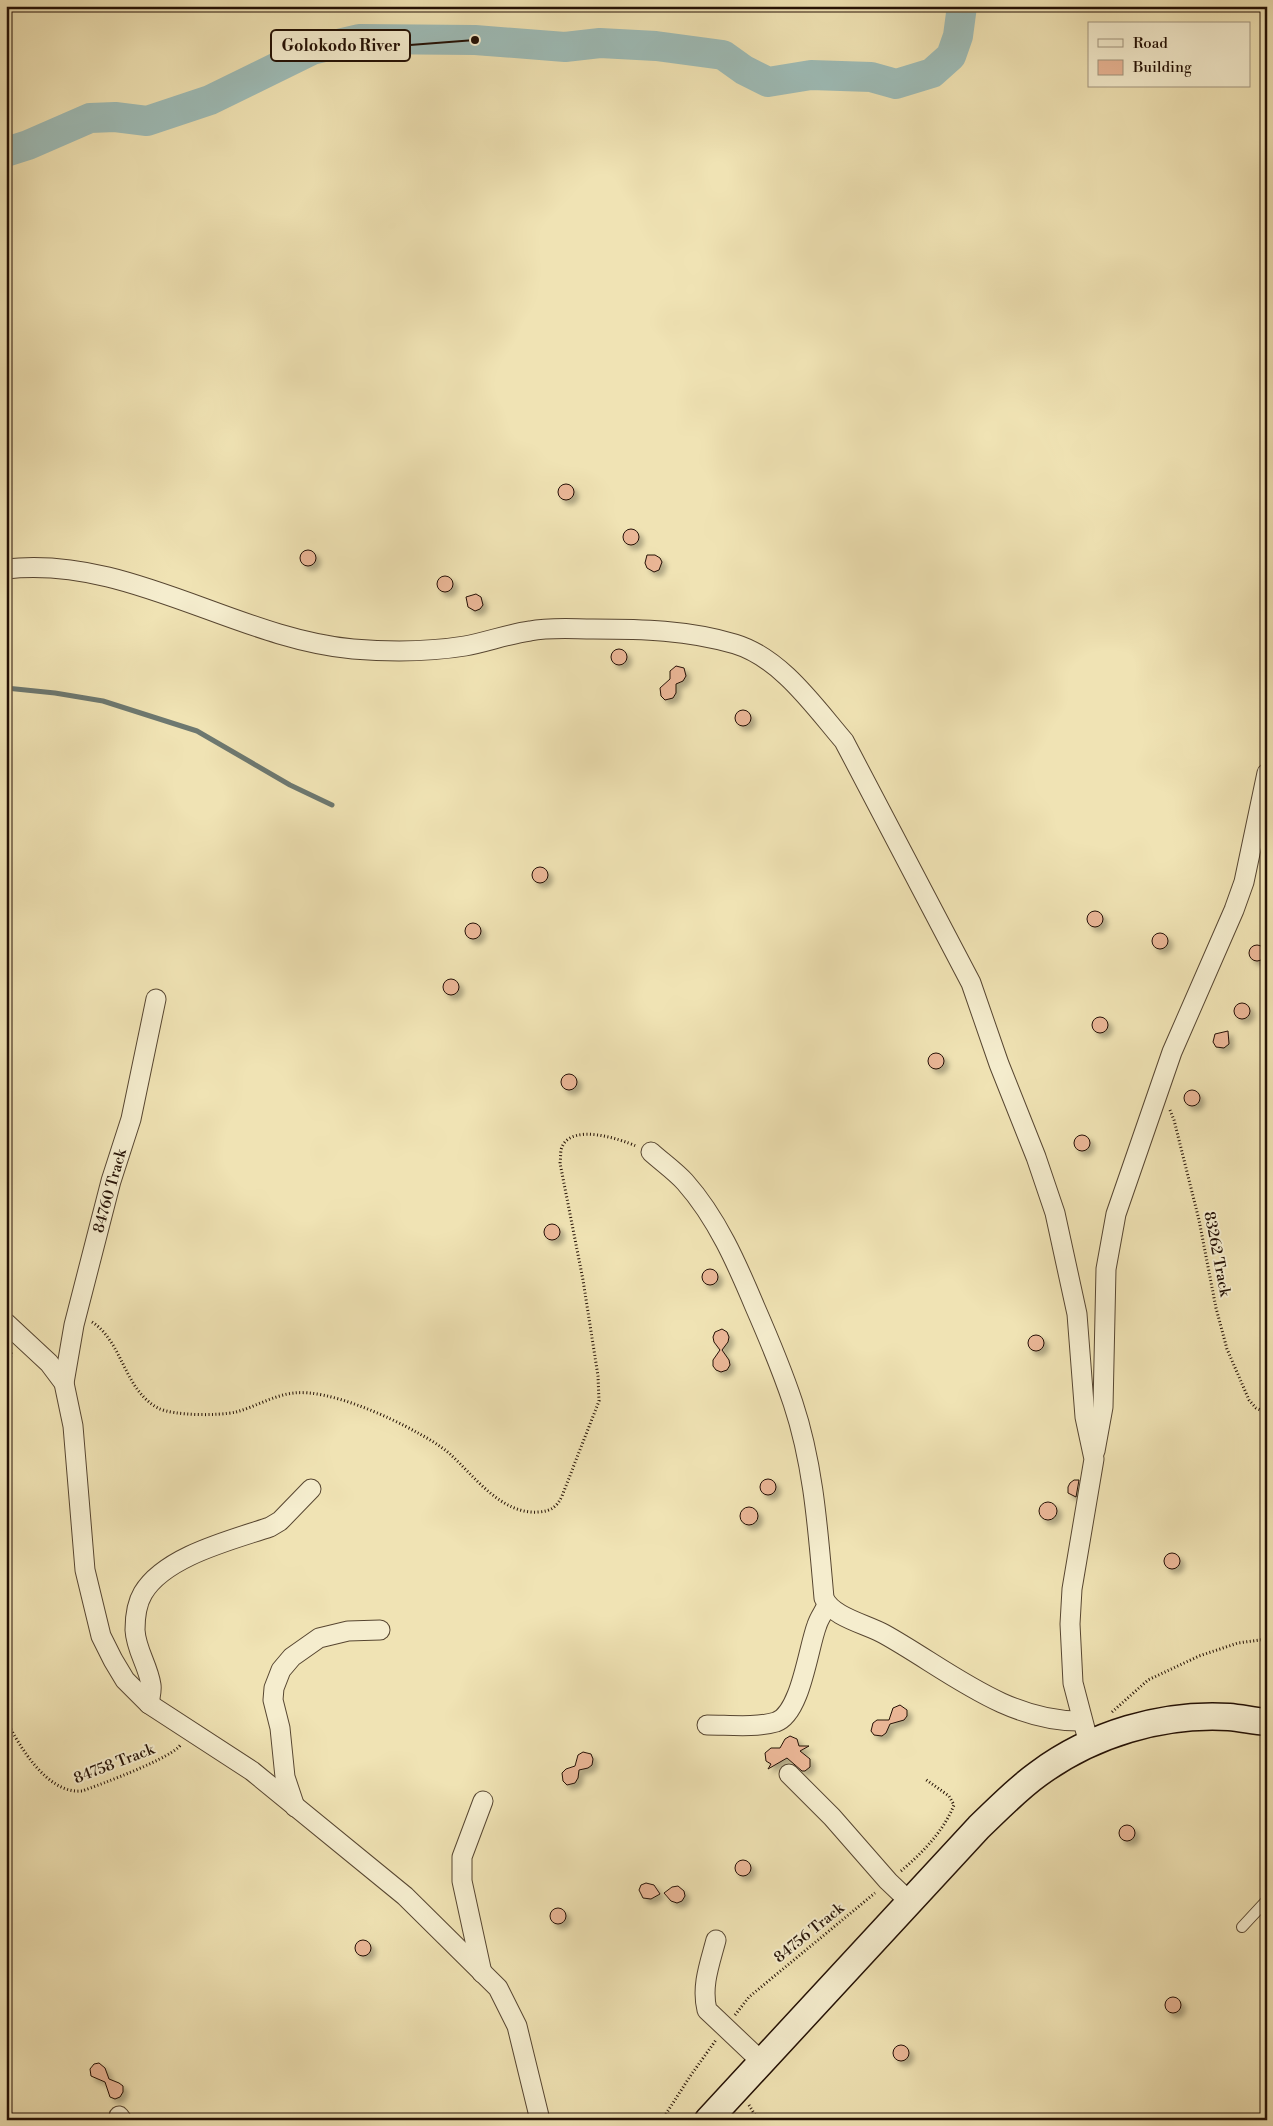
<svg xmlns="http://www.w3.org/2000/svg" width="1273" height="2126" font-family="'Libre Bodoni',serif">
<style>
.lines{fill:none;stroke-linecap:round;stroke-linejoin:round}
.stream{stroke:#6d7870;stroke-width:5}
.river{stroke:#9ebcb7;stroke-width:30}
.building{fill:#eab696;stroke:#241105;filter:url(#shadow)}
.lane-casing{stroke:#574631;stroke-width:12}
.street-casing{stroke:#574631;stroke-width:21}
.secondary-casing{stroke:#241105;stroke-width:29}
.path{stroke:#241105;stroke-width:3;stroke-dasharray:1 2.5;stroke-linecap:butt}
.lane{stroke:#f5edce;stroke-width:10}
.street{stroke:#f5edce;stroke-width:19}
.secondary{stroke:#f5edce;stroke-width:26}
.labels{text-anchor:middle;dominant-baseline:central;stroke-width:4;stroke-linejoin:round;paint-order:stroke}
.street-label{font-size:15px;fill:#241105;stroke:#f5edce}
.leader{fill:none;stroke:#241105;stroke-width:2}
.callout-dot{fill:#241105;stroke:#f5edce;stroke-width:2}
.callout{fill:#f5edce;stroke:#241105;stroke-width:2}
.callout-label{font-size:16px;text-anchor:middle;font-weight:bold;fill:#241105}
</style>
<defs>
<filter id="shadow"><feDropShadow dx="4.5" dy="4.5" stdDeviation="2.5" flood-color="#0004"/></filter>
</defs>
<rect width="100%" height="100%" fill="#f0e3b4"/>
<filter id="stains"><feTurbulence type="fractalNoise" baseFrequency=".004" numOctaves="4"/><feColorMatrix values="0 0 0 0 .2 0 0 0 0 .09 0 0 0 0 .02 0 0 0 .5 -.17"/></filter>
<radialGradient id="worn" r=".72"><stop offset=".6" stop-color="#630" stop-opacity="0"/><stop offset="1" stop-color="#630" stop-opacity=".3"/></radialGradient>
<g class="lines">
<!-- stream -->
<polyline class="stream" points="6,688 55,693 103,701 197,731 290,785 332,805"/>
<!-- river -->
<polyline class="river" points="6,152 28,145 90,118 115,117 147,121 210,100 312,50 359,39 475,40 565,47 600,43 656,46 723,55 744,70 768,82 811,75 871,77 896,84 932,73 951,56 958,36 962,6"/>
</g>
<!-- building -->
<g class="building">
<circle cx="566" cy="492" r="8"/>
<circle cx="631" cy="537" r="8"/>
<circle cx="308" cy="558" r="8"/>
<polygon points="647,555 655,555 660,558 662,562 659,570 654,572 647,568 645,563"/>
<circle cx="445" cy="584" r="8"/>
<polygon points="476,594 481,597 483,605 480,609 475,611 468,607 466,597"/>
<circle cx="619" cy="657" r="8"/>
<polygon points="676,666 684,668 686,676 683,681 676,684 676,693 673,698 665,700 661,696 660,688 670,679 670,671"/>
<circle cx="743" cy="718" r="8"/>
<circle cx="540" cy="875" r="8"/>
<circle cx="1095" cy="919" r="8"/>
<circle cx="473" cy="931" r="8"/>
<circle cx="1160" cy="941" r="8"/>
<circle cx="1257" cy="953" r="8"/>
<circle cx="451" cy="987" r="8"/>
<circle cx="1242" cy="1011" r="8"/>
<circle cx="1100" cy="1025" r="8"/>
<polygon points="1228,1031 1229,1044 1224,1048 1216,1047 1213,1042 1215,1034"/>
<circle cx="936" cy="1061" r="8"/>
<circle cx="569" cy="1082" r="8"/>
<circle cx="1192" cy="1098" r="8"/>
<circle cx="1082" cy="1143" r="8"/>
<circle cx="552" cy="1232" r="8"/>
<circle cx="710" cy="1277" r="8"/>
<polygon points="722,1329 727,1332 729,1337 728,1342 722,1350 729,1360 730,1365 727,1370 721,1372 716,1370 713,1366 713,1360 720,1350 714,1342 713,1337 715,1332"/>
<circle cx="1036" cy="1343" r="8"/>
<circle cx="768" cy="1487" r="8"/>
<polygon points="1074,1480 1079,1480 1076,1497 1068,1493 1068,1487 1070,1483"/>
<circle cx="1048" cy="1511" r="9"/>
<circle cx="749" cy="1516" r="9"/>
<circle cx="1172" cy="1561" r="8"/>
<polygon points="900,1705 907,1710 907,1716 904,1720 890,1724 886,1733 882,1736 874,1735 871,1731 873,1723 877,1720 889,1720 893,1708"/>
<polygon points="790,1736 797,1739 799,1746 809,1746 800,1751 810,1759 810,1767 805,1771 802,1771 787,1758 768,1769 771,1764 766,1761 765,1753 771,1748 780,1748 785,1739"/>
<polygon points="583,1752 591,1754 593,1759 592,1765 588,1768 579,1770 578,1778 575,1783 567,1785 563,1781 562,1773 566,1769 575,1766 578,1755"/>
<circle cx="1127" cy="1833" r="8"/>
<circle cx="743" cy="1868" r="8"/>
<polygon points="646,1883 654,1885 660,1894 651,1899 643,1898 639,1890 641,1885"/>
<polygon points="678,1886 684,1891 685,1896 682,1901 677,1903 671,1901 664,1893 672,1887"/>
<circle cx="558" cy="1916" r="8"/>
<circle cx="363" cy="1948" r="8"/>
<circle cx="1173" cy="2005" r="8"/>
<circle cx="901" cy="2053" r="8"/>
<polygon points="99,2063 105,2068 109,2079 119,2083 123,2086 123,2092 120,2097 115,2099 110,2097 105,2082 91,2076 90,2069 94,2064"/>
</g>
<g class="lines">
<defs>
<polyline id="lane" points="1242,1927 1267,1900"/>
<g id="street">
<path d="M6 569C128 555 235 638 353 649 390 652 428 652 465 646 487 642 508 634 530 631 550 627 573 629 593 629 641 629 688 630 735 644 781 658 814 706 844 741L971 983 999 1064 1036 1157 1055 1213 1077 1314 1085 1417 1094 1459 1072 1589 1070 1624 1073 1683 1089 1744"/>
<path d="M651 1152C662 1162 675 1171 685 1182 717 1218 737 1264 755 1307 769 1339 782 1370 793 1403 814 1466 818 1532 824 1598 832 1617 866 1624 884 1634 947 1669 1006 1722 1081 1721"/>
<polyline points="6,1323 49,1363 64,1383 73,1426 85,1570 101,1636 113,1660 125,1680 149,1704 252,1771 405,1896 498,1988 517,2026 540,2120"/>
<polyline points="64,1383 74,1325 111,1181 131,1119 156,999"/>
<polyline points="1095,1451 1103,1407 1106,1269 1116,1214 1172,1052 1234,910 1244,882 1267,773"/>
<path d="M149 1704C150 1697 152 1691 151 1685 148 1665 136 1650 135 1630 135 1617 137 1603 143 1593 165 1556 232 1540 270 1527L280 1521 311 1489"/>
<path d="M707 1725C729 1725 755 1728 776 1722 801 1713 808 1648 817 1625 819 1618 824 1612 827 1605"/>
<polyline points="789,1774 832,1817 888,1881 910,1902"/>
<polyline points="295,1807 285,1777 280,1728 273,1700 274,1688 281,1670 292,1657 319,1638 348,1631 380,1630"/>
<path d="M716 1940C710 1963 701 1986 707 2010L762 2062"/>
<polyline points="482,1973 462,1881 462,1857 483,1801"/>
<polyline points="119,2116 122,2120"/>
</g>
<path id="secondary" d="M708 2120 979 1827C998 1809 1017 1789 1038 1774 1092 1734 1162 1713 1229 1717 1241 1718 1254 1721 1267 1722"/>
</defs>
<!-- lane casing -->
<use href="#lane" class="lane-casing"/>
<!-- street casing -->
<use href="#street" class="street-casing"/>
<!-- secondary casing -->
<use href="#secondary" class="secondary-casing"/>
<!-- path -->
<g class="path">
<polyline points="1170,1110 1174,1120 1199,1220 1216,1308 1227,1349 1249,1400 1256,1408 1267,1413"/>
<path d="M92 1322C123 1342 124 1390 158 1408 174 1416 218 1416 236 1412 255 1407 274 1395 294 1393 328 1389 388 1416 418 1433 429 1439 441 1446 450 1454 475 1477 502 1515 539 1512 551 1511 557 1507 562 1496L599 1401 598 1376 583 1280 560 1163C561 1158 560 1151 562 1147 572 1123 620 1139 636 1146"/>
<polyline points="6,1381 12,1350"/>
<polyline points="1112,1712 1148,1680 1199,1656 1238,1643 1267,1639"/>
<path d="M6 1720C20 1747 47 1794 82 1791 99 1785 175 1757 181 1744"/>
<path d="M901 1871C923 1852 943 1832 954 1805L949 1796 925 1779"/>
<polyline points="735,2015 749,1997 875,1893"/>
<polyline points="749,2105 758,2120"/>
<polyline points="662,2120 691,2075 716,2040"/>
</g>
<!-- lane -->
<use href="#lane" class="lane"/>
<!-- street -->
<use href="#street" class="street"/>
<!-- secondary -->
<use href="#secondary" class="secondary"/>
</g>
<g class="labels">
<!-- street labels -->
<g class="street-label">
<text transform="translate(110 1191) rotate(-74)">84760 Track</text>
<text transform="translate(1217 1254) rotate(79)">83262 Track</text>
<text transform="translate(114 1764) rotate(-21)">84758 Track</text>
<text transform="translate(809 1933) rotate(-39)">84756 Track</text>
</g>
</g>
<!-- callouts -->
<path class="leader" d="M475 40L410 45"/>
<circle class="callout-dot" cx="475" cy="40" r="5"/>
<rect class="callout" x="271" y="30" width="139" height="31" rx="5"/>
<g class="callout-label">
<text x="341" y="51">Golokodo River</text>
</g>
<!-- margin -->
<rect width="1273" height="2126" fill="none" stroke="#f0e3b4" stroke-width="25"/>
<rect x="8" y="8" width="1258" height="2111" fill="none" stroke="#241105" stroke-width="2.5"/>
<rect x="12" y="12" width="1248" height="2101" fill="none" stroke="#241105"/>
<!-- legend -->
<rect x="1088" y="22" width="162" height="65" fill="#f5edce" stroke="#a1957e"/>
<rect x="1098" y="39" width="25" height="8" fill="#f5edce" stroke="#a1957e"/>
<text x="1133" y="48" font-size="15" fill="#241105">Road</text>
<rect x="1098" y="60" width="25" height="15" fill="#eab696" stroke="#a1957e"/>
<text x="1133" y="72" font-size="15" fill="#241105">Building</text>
<rect width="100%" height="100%" filter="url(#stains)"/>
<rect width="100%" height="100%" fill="url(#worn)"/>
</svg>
